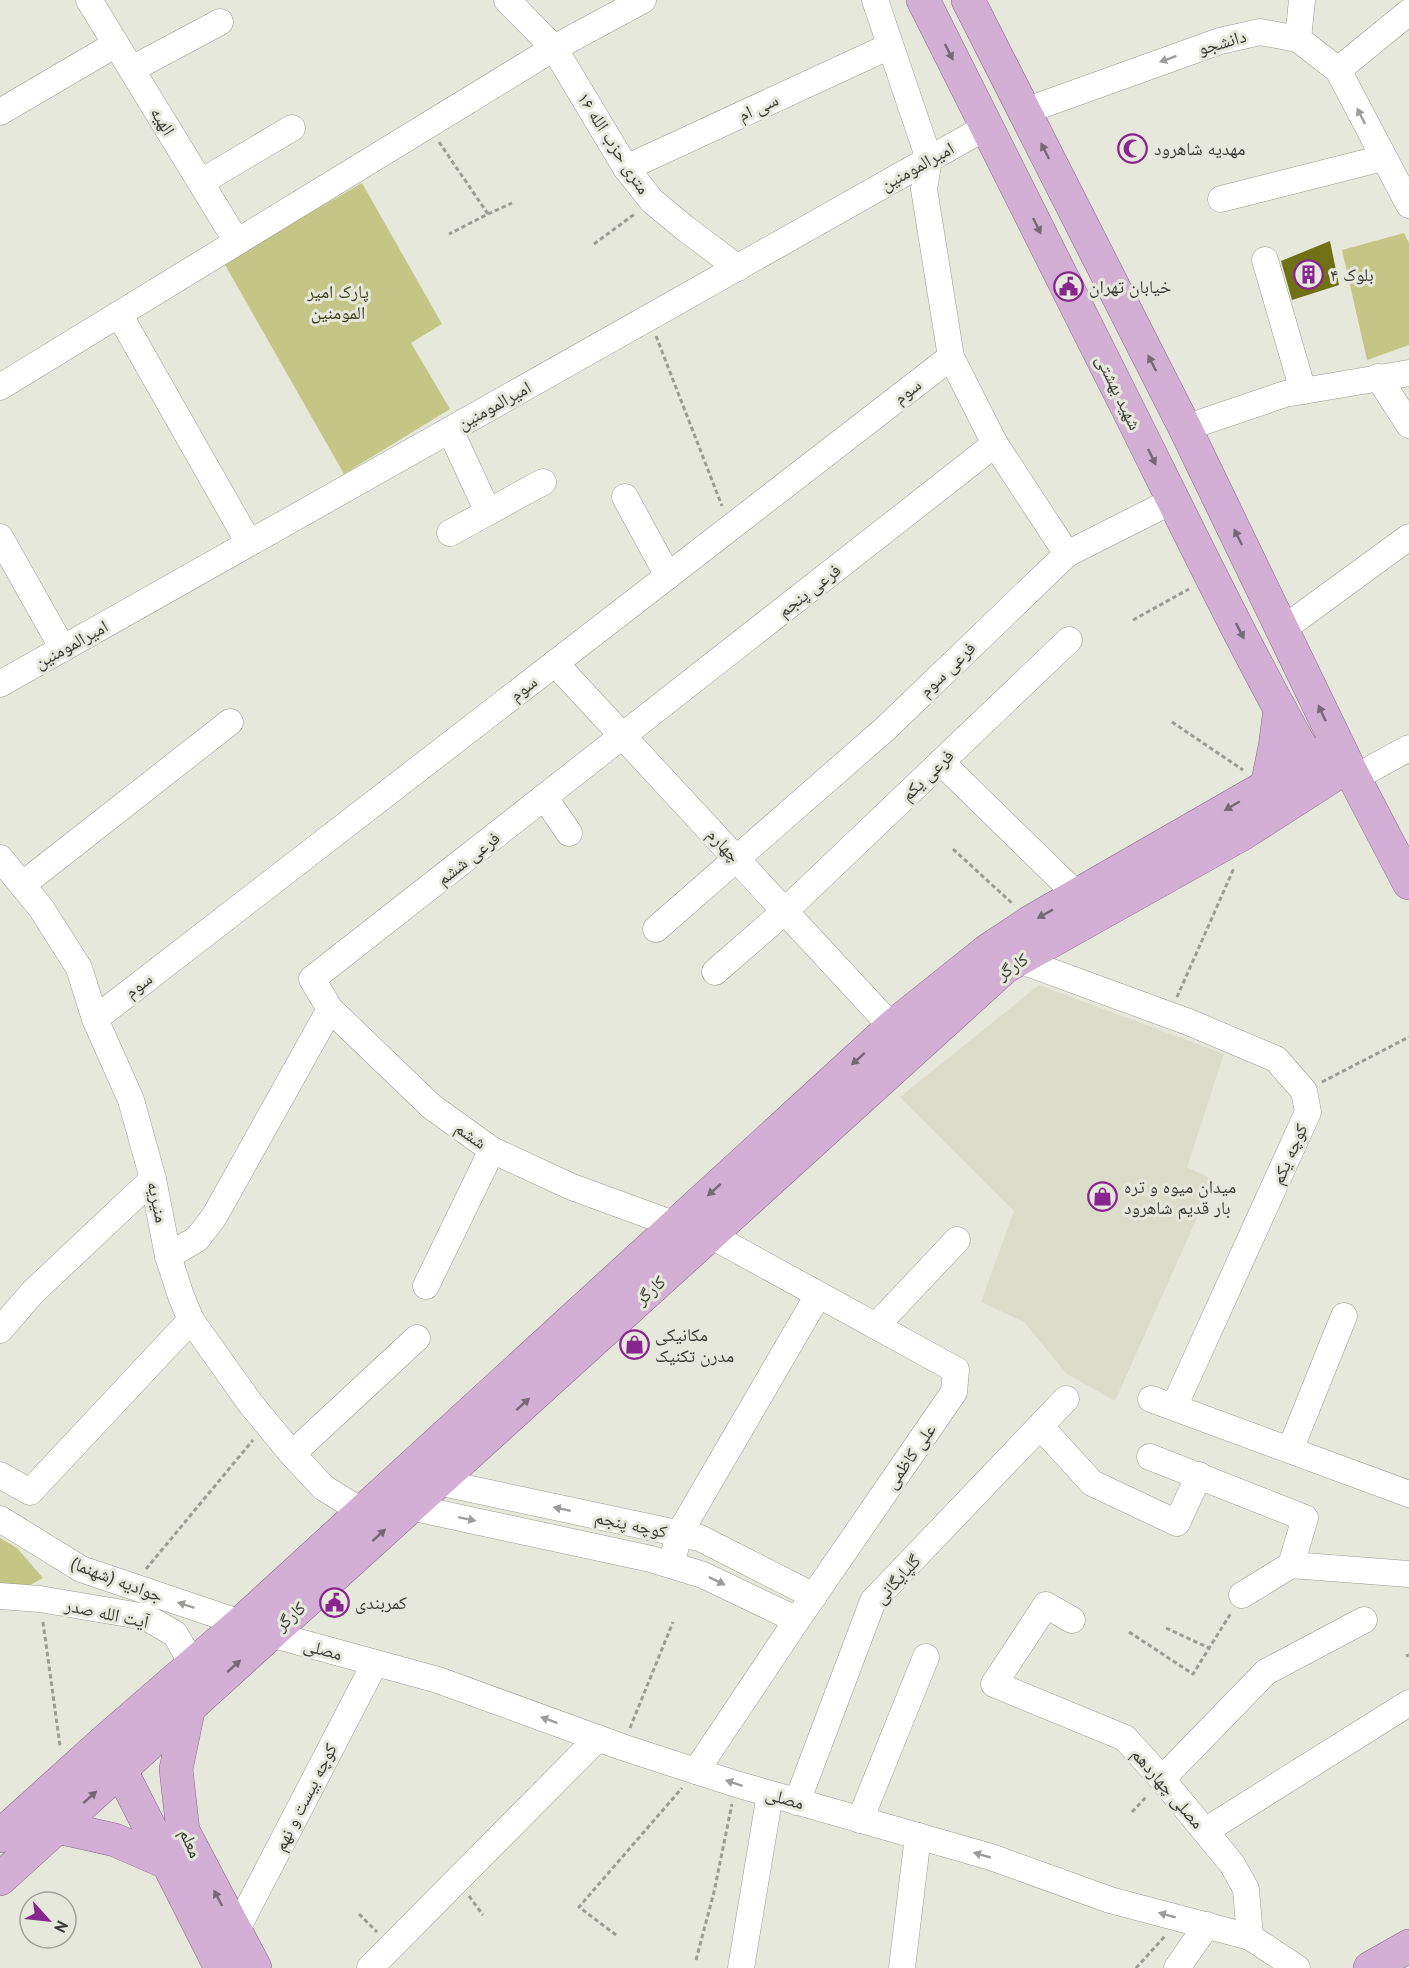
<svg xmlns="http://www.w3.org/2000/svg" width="1409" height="1968" font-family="'PT Sans','Noto Naskh Arabic',sans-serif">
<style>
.built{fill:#dbdcc9}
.green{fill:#c4c686}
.building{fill:#707014}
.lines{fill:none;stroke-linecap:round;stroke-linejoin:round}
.minor-casing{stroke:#999a8f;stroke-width:27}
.major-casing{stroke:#8a638b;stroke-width:34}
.path{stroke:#9b9c93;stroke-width:3;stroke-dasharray:4.5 3;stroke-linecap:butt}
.minor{stroke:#fff;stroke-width:26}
.major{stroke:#d3afd5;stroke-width:33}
.oneway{fill:#776875}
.oneway2{fill:#9c9c9a}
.labels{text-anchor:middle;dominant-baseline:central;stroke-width:6;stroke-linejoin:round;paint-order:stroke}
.street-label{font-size:18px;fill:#393935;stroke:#e7e8dc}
.poi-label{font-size:18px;fill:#393935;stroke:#e7e8dc;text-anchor:start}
.park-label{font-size:18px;fill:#40411c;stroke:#e7e8dc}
</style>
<rect width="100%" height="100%" fill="#e7e8dc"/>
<!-- built -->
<polygon class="built" points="1039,985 1224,1054 1187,1167 1214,1180 1115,1401 1067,1374 1024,1322 981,1302 1014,1211 900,1097"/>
<!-- green -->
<g class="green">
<polygon points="362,183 442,324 411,343 450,409 344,474 224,263"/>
<polygon points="1404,233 1409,243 1409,345 1367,360 1342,250"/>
<polygon points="0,1538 17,1548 43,1578 23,1589 0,1584"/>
</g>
<!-- building -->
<polygon class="building" points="1330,241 1339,285 1292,300 1281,261"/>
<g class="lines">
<defs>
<g id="minor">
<polyline points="89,0 237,242"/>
<polyline points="507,0 554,48 626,168 652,201 686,229 738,268"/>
<polyline points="875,0 929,159 924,189 951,357 995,444 1067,554"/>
<polyline points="1298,39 1302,0"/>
<polyline points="132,69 220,22"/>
<polyline points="1338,70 1409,12"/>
<polyline points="1025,111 1220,41 1260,32 1298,39 1338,70 1409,205"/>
<polyline points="0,112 116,44"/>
<polyline points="626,168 890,46"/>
<polyline points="201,182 292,128"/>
<polyline points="1221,199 1383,158"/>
<polyline points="1265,260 1303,391"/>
<polyline points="119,314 249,543"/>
<polyline points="1378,377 1409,425"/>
<polyline points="0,387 554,48 643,0"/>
<polyline points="1185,428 1285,394 1409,373"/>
<polyline points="450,430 488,512"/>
<polyline points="625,497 668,576"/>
<polyline points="450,533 543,482"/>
<polyline points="0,537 63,649"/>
<polyline points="1283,629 1409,537"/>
<polyline points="555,663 892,1027"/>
<polyline points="0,684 988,126"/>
<polyline points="941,762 1078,896"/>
<polyline points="1354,778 1409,748"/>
<polyline points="545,798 569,833"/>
<polyline points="0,858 41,908 79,968 95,1019 131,1100 153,1179 168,1256 181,1296 191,1320 250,1403 292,1454 324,1488 363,1512"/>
<polyline points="22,885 230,722"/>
<polyline points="656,929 885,729 1067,554 1172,501"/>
<polyline points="1019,960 1191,1023 1276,1059 1304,1091 1308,1112 1174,1407"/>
<polyline points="715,972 785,911 1069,640"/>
<polyline points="95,1019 951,357"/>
<polyline points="676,1225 572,1187 492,1150 432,1107 330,1009 312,979 995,444"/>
<polyline points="168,1256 197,1239 214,1217 330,1009"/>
<polyline points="426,1286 492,1150"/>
<polyline points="876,1326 957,1240"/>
<polyline points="0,1330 33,1292 153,1179"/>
<polyline points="1151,1399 1409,1494"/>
<polyline points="1041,1427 1092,1483 1177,1523 1199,1475"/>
<polyline points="1290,1450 1344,1316"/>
<polyline points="292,1454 417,1338"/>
<polyline points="1150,1457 1305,1518 1291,1565"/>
<polyline points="0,1475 30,1492 191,1320"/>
<polyline points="438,1482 700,1538 814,1596"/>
<polyline points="410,1507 651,1559 703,1575 797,1620"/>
<polyline points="0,1519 81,1569 241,1623"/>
<polyline points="675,1550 679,1534 818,1295"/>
<polyline points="1242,1595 1291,1565 1409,1574"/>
<polyline points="0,1596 40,1599 146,1617 175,1634 193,1665"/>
<polyline points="1072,1620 1046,1605 994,1684 1125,1738 1162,1779 1232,1864 1246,1889 1250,1937"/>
<polyline points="270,1634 438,1680 622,1747 736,1784 991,1857 1110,1900 1250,1937 1297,1968"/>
<polyline points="696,1771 797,1620 954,1392 956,1370 710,1235"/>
<polyline points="1162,1779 1266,1672 1364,1620"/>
<polyline points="797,1802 873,1601 1066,1399"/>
<polyline points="860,1820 926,1657"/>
<polyline points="1205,1831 1409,1703"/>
<polyline points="236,1931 375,1663"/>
<polyline points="370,1968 598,1738"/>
<polyline points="741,1968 770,1794"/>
<polyline points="902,1968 918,1836"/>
<polyline points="1177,1968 1207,1925"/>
</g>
<g id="major">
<path d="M923 0C995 141 1065 283 1136 425 1195 544 1253 664 1319 779"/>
<polyline points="968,0 1185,428 1348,766 1409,883"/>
<polyline points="1267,786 1275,747 1280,709"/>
<polyline points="189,1707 176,1769 183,1831 255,1968"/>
<polyline points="110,1749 221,1968"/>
<polyline points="57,1827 115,1840 168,1863"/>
<polyline points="0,1836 106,1740 241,1623 892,1027 987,951 1032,921 1267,786 1337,744"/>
<polyline points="0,1879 1005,967 1242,834 1348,766"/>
<polyline points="1370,1968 1409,1946"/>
</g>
</defs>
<!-- minor casing -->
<use href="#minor" class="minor-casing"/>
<!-- major casing -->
<use href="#major" class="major-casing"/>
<!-- path -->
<g class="path">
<polyline points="439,142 488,214 449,234"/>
<polyline points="488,214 512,203"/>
<polyline points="594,244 636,213"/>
<polyline points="656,336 722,506"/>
<polyline points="1133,620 1189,589"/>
<polyline points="1172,722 1243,770"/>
<polyline points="953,849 1014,905"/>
<polyline points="1177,997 1234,868"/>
<polyline points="1322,1082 1409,1037"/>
<polyline points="146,1569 253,1440"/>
<polyline points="43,1622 60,1746"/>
<polyline points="1166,1628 1209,1648"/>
<polyline points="1129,1632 1193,1674 1231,1613"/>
<polyline points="1406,1656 1409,1655"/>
<polyline points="630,1728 673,1622"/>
<polyline points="1132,1812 1147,1796"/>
<polyline points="469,1896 483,1915"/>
<polyline points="359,1914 377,1932"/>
<polyline points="616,1935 579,1907 682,1788"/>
<polyline points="696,1960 714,1892 732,1804"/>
<polyline points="1136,1968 1165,1936"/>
</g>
<!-- minor -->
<use href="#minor" class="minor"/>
<!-- major -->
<use href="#major" class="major"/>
</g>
<!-- one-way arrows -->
<defs><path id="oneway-solid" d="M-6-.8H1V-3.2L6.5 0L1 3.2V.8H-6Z" transform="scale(1.5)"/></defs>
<g class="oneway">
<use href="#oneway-solid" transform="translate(949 52) rotate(63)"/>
<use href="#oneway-solid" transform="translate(1045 151) rotate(-117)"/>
<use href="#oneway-solid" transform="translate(1037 226) rotate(64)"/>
<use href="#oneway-solid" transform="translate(1152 363) rotate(-117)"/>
<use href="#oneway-solid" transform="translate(1152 457) rotate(64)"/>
<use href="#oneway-solid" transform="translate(1238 537) rotate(-116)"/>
<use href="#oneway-solid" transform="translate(1240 631) rotate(63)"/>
<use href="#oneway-solid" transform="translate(1322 713) rotate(-115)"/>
<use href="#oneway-solid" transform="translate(1232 806) rotate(150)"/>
<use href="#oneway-solid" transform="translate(1045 914) rotate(151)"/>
<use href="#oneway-solid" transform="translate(858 1059) rotate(138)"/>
<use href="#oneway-solid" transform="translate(714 1190) rotate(138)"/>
<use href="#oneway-solid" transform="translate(523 1404) rotate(-42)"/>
<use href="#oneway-solid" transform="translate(379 1535) rotate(-42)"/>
<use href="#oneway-solid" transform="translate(234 1666) rotate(-42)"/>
<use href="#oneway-solid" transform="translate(90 1797) rotate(-42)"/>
<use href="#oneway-solid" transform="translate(218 1898) rotate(-118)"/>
</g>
<g class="oneway2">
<use href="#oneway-solid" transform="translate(1168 59) rotate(160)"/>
<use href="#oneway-solid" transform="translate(1361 116) rotate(-117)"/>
<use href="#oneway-solid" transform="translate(562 1509) rotate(-168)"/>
<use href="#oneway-solid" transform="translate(467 1519) rotate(12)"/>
<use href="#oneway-solid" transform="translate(717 1581) rotate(26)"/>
<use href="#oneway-solid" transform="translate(186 1605) rotate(-162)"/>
<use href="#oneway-solid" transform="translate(549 1720) rotate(-160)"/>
<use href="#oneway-solid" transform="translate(734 1783) rotate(-162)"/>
<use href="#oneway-solid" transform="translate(982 1855) rotate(-164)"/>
<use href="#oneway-solid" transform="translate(1167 1915) rotate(-165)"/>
</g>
<!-- icons -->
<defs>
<symbol id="mosque-ring" viewBox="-11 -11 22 22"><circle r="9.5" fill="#e7e8dc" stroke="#88258e" stroke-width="1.5"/><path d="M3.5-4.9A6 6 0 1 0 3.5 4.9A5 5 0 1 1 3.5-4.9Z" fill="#88258e"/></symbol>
<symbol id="building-ring" viewBox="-11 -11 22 22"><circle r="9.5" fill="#e7e8dc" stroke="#88258e" stroke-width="1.5"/><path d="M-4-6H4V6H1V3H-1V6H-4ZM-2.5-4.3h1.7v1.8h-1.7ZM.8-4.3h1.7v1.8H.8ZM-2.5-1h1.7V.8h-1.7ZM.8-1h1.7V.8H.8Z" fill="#88258e"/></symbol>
<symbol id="civic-ring" viewBox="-11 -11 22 22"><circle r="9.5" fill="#e7e8dc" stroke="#88258e" stroke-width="1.5"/><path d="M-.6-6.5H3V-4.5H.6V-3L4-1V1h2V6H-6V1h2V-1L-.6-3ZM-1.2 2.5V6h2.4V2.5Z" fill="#88258e"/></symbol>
<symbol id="shop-ring" viewBox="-11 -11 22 22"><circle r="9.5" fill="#e7e8dc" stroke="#88258e" stroke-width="1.5"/><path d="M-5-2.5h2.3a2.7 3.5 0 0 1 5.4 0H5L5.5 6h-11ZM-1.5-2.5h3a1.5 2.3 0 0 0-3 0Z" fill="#88258e"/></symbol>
</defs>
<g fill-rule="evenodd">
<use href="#mosque-ring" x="1116" y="132" width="33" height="33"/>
<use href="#building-ring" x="1292" y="258" width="33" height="33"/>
<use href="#civic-ring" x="1052" y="270" width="33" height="33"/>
<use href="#shop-ring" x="1086" y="1180" width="33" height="33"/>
<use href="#shop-ring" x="618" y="1328" width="33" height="33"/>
<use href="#civic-ring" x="318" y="1586" width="33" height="33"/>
</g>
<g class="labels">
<!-- street labels -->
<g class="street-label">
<text transform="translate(1222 42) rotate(-16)">دانشجو</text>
<text transform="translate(758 107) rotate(-25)">سی ام</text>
<text transform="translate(163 121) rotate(58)">الهیه</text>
<text transform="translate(614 143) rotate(57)">۱۶ متری حزب الله</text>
<text transform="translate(917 166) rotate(-29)">امیرالمومنین</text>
<text transform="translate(907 391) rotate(-38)">سوم</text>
<text transform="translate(1119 392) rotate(64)">شهید بهشتی</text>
<text transform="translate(494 405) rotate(-29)">امیرالمومنین</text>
<text transform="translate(809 590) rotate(-38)">فرعی پنجم</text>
<text transform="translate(71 644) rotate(-29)">امیرالمومنین</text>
<text transform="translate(947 669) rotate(-44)">فرعی سوم</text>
<text transform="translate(523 688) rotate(-38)">سوم</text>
<text transform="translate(927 775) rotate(-44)">فرعی یکم</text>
<text transform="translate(724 845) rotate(47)">چهارم</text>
<text transform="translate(468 858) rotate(-38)">فرعی ششم</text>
<text transform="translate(1012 966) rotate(-34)">کارگر</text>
<text transform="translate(138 985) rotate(-38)">سوم</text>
<text transform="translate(471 1135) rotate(35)">ششم</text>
<text transform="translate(1289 1154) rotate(-66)">کوچه یکم</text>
<text transform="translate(158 1202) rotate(78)">منیریه</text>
<text transform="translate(650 1290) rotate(-42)">کارگر</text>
<text transform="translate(910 1456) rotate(-55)">علی کاظمی</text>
<text transform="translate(631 1524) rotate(12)">کوچه پنجم</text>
<text transform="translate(117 1579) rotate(21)">جوادیه (شهنما)</text>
<text transform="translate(897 1579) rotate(-48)">گلپایگانی</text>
<text transform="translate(107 1613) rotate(12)">آیت الله صدر</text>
<text transform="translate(290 1616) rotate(-42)">کارگر</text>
<text transform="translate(323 1649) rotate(15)">مصلی</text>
<text transform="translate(1168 1788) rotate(49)">مصلی چهاردهم</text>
<text transform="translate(305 1797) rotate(-63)">کوچه بیست و نهم</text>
<text transform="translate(785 1798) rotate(16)">مصلی</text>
<text transform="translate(191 1843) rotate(66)">معلم</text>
</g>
<!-- poi labels -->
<g class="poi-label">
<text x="1154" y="148">مهدیه شاهرود</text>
<text x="1330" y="274">بلوک ۴</text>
<text x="1089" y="286">خیابان تهران</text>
<text x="1124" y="1186">میدان میوه و تره<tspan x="1124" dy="21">بار قدیم شاهرود</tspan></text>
<text x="655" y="1334">مکانیکی<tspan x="655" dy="21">مدرن تکنیک</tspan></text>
<text x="355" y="1602">کمربندی</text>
</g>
<!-- park labels -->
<g class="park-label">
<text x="338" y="291">پارک امیر<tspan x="338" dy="21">المومنین</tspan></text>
</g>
</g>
<!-- north arrow -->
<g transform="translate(48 1920) rotate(117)"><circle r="28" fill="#e7e8dc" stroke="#a1a299" stroke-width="1.5"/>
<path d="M0-4.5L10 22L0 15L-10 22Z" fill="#88258e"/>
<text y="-9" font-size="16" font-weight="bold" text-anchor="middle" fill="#393935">N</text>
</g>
</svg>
